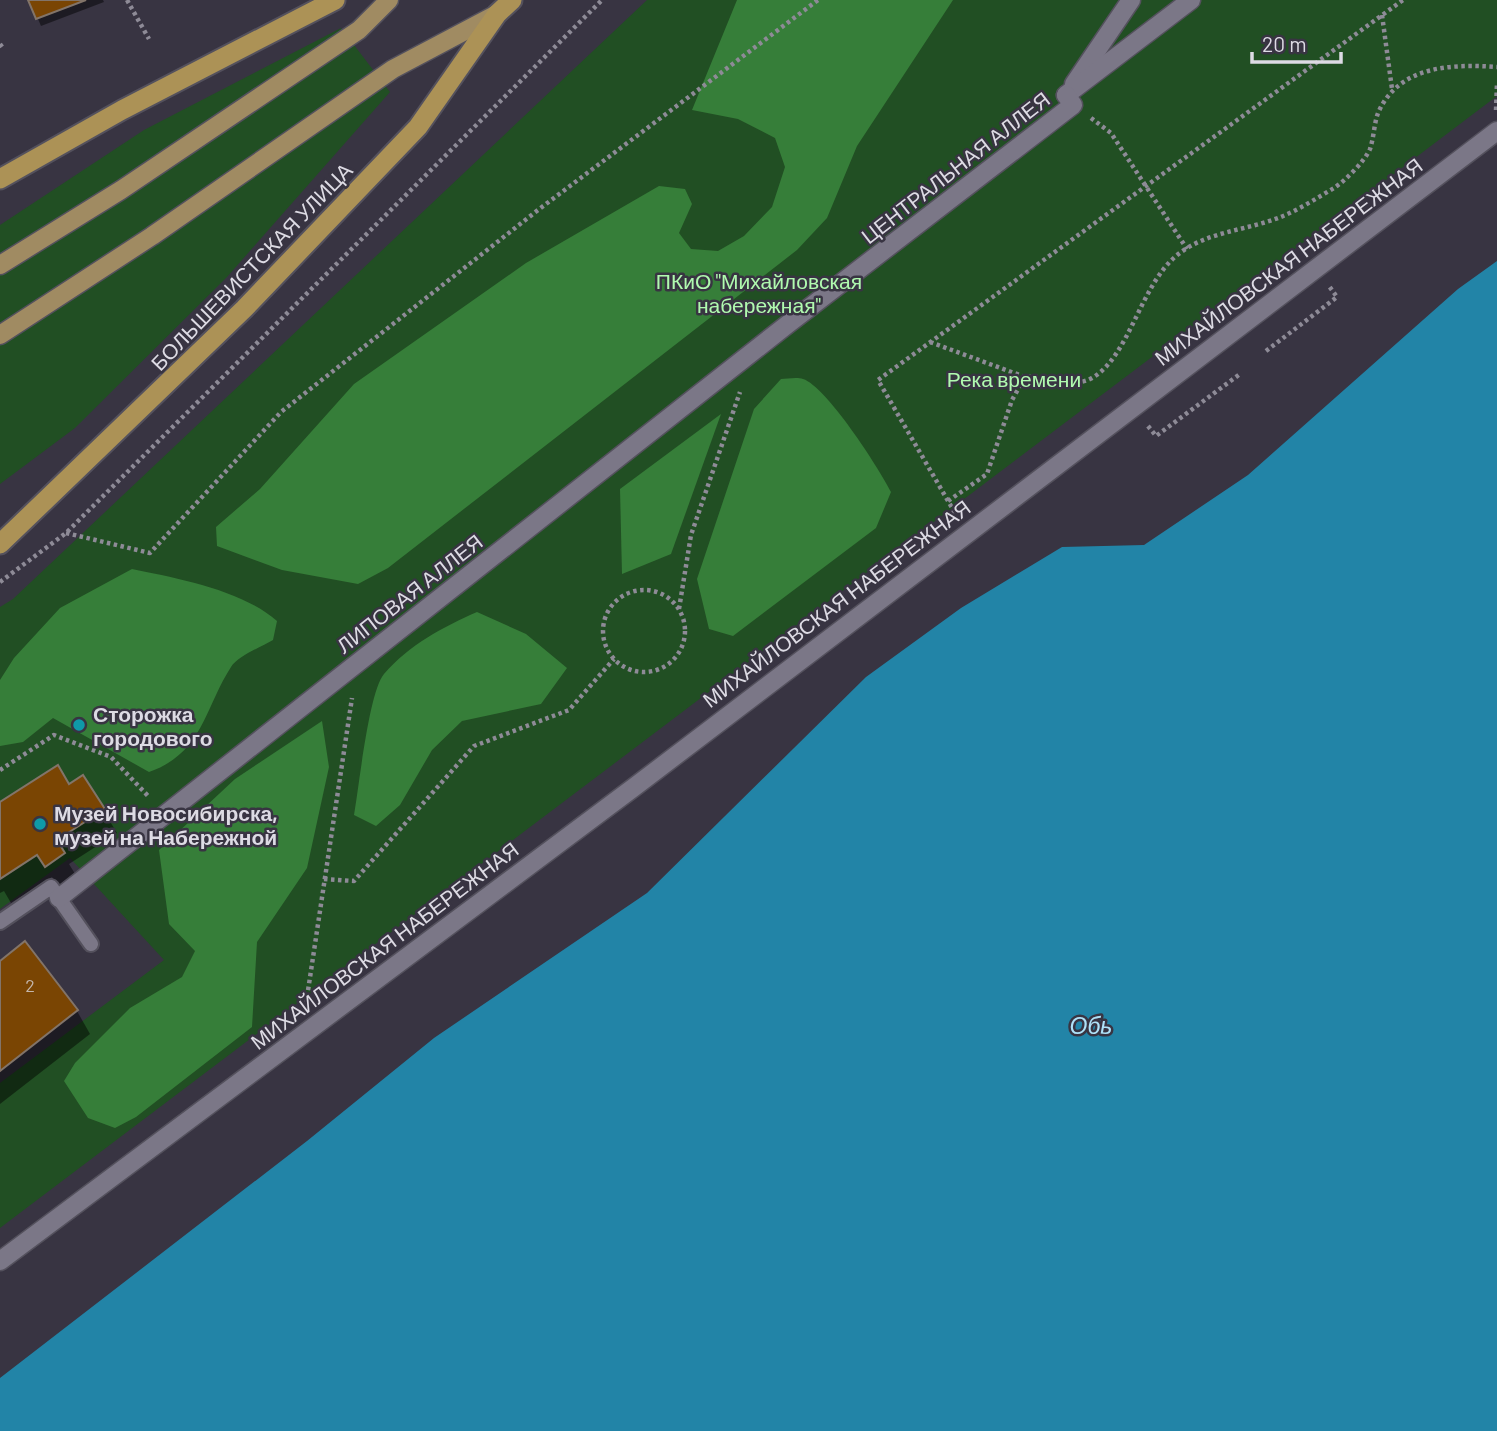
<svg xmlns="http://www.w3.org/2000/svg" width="1497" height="1431" font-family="Barlow,sans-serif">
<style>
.green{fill:#214f23}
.forest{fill:#367e39}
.water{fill:#2284a7}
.shadow{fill:#0007}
.building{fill:#7a4503;stroke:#827469;stroke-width:2}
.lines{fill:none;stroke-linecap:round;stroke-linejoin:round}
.service-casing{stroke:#54515d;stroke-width:18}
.pedestrian-casing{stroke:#54515d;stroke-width:21}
.primary-casing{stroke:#54515d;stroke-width:21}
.trunk-casing{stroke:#54515d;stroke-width:23}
.path{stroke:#8e8b97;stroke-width:4.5;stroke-dasharray:3.5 3.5;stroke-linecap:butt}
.service{stroke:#7b7787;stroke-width:14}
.pedestrian{stroke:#7b7787;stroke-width:18}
.primary{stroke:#a08b62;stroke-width:18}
.trunk{stroke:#ac9256;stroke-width:19}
.culture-dot{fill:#0f9aa8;stroke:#383442;stroke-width:2.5}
.labels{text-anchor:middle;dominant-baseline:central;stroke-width:5;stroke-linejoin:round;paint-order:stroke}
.number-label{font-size:18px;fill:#c4b6ac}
.street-label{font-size:21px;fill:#dddbe4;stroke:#383442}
.park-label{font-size:21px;fill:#b0faaf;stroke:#383442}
.poi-label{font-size:21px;font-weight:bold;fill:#dddbe4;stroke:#383442;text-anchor:start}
.water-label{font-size:23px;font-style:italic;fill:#aee2f9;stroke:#383442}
</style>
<rect width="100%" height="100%" fill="#383442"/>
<!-- green -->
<g class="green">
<polygon points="647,0 1497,0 1497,96 0,1228 0,1083 164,960 70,858 0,909 0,607 13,599"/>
<polygon points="341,28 390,92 227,277 75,428 0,484 0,225 144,130"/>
</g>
<!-- forest -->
<g class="forest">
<polygon points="737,0 953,0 857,146 827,218 797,250 388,568 358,584 282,570 217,546 216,527 260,489 354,384 526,263 659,186 685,189 692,204 679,233 691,249 718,251 744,236 772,207 785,167 775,138 738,119 692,110"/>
<path d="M781 379C787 379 797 377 803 379 826 386 879 468 891 492L876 528 733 636 709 629 697 579 754 409Z"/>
<polygon points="721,414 671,554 622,574 620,489"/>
<path d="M132 569C176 578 242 590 277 621L273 640C261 647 238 656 231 667 204 709 203 753 149 772L53 718 23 742 0 746V680L14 658 60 608Z"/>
<path d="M477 612 526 634 567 668 541 704 462 721 432 750 400 805 376 826 354 815C359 787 369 691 384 674 409 645 443 627 477 612Z"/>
<polygon points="322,721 329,767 307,868 257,942 252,1027 136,1117 115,1128 88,1118 64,1081 75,1063 130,1008 182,977 195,951 169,924 159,850 235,779"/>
</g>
<!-- water -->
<polygon class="water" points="1497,261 1497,1431 0,1431 0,1378 307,1141 434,1038 647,893 866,677 961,608 1062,547 1144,545 1248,475 1458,289"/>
<!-- shadow -->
<g class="shadow">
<polygon points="30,0 103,0 104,2 41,26"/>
<polygon points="69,786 103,810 117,833 69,864 77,877 59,889 52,877 11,903 4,891 0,893 0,804"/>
<polygon points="0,963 77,1011 90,1034 0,1104"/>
</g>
<!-- building -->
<g class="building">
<polygon points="28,0 86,0 36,19"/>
<polygon points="58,765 69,784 83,775 105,809 57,840 65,853 45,867 37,855 0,879 0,802"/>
<polygon points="25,941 78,1010 0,1071 0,961"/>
</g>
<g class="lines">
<defs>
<polyline id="service" points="0,922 51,887 91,944"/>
<g id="pedestrian">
<polyline points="1074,84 1131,0"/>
<polyline points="1066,95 1191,0"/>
<polyline points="59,898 788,324 1073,105 1066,95"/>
<polyline points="0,1261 633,788 1497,131"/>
</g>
<g id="primary">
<polyline points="0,265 121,190 359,30 389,0"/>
<polyline points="0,335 152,236 393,69 497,14"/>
</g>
<g id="trunk">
<polyline points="0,179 122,110 335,0"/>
<polyline points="0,544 244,309 418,127 497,14 512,0"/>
</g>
</defs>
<!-- service casing -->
<use href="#service" class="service-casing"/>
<!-- pedestrian casing -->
<use href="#pedestrian" class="pedestrian-casing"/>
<!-- primary casing -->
<use href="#primary" class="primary-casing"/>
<!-- trunk casing -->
<use href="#trunk" class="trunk-casing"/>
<!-- path -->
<g class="path">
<polyline points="127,0 149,39"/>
<polyline points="1382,15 1392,89"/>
<polyline points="0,44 3,48"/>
<polyline points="1496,110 1497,83"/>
<polyline points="1091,118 1111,133 1187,249"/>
<polyline points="930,342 1025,377"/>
<polyline points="1266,351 1337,297 1329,286"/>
<polyline points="1148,426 1156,436 1240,374"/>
<path d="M948 501 987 474 1012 400 1025 377C1047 373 1071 390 1092 378 1129 357 1140 287 1175 257 1203 232 1244 231 1278 218 1297 211 1317 198 1334 188 1345 181 1365 161 1370 149 1374 137 1374 124 1378 113 1399 65 1452 64 1497 67"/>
<polyline points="955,513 878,380 1403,0"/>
<polyline points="66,533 150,553 281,412 538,210 818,0"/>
<polyline points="0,582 66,533 602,0"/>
<circle cx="644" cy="631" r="41"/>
<polyline points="679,609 691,535 740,392"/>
<polyline points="0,770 54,735 111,757 149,797"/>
<polyline points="324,879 354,881 474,746 569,710 614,659"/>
<polyline points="306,1004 352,698"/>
</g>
<!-- service -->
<use href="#service" class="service"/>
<!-- pedestrian -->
<use href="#pedestrian" class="pedestrian"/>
<!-- primary -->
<use href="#primary" class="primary"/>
<!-- trunk -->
<use href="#trunk" class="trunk"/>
</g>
<!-- markers -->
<g class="culture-dot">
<circle cx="79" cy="725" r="7"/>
<circle cx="40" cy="824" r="7"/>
</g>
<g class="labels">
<!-- number labels -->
<g class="number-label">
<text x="30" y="985">2</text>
</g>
<!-- street labels -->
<g class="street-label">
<text transform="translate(955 167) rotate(-38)">ЦЕНТРАЛЬНАЯ АЛЛЕЯ</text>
<text transform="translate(1288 261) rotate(-37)">МИХАЙЛОВСКАЯ НАБЕРЕЖНАЯ</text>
<text transform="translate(251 266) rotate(-46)">БОЛЬШЕВИСТСКАЯ УЛИЦА</text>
<text transform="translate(409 593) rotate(-38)">ЛИПОВАЯ АЛЛЕЯ</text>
<text transform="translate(836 603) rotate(-37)">МИХАЙЛОВСКАЯ НАБЕРЕЖНАЯ</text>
<text transform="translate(384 945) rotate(-37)">МИХАЙЛОВСКАЯ НАБЕРЕЖНАЯ</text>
</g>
<!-- park labels -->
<g class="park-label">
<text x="759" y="280">ПКиО "Михайловская<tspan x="759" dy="24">набережная"</tspan></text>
<text x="1014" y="378">Река времени</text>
</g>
<!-- poi labels -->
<g class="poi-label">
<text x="93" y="713">Сторожка<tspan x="93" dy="24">городового</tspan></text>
<text x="54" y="812">Музей Новосибирска,<tspan x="54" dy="24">музей на Набережной</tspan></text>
</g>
<!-- water labels -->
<g class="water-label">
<text x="1091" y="1025">Обь</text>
</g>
</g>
<!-- scale -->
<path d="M1252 52v10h89v-10" fill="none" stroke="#dddbe4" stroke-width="3.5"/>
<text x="1262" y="52" font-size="21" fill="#dddbe4" stroke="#383442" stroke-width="5" paint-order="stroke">20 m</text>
</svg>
